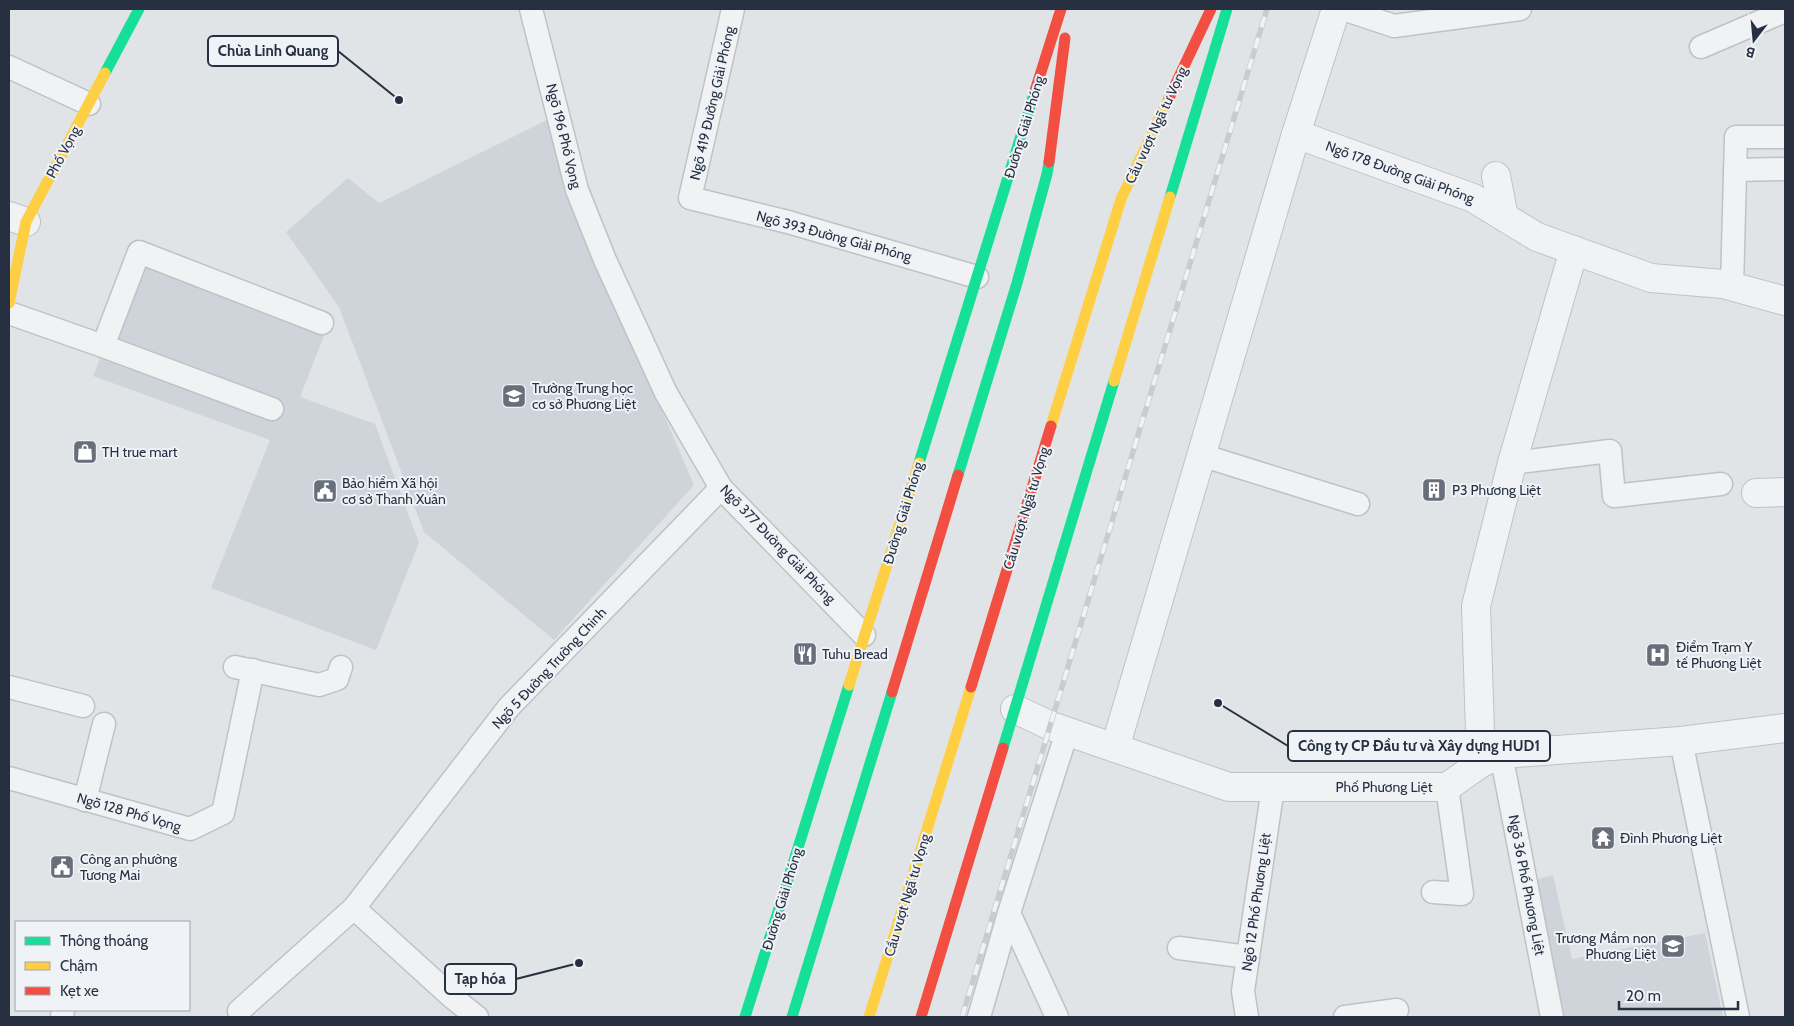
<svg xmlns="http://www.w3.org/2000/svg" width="1794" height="1026" font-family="Cabin,sans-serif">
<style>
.built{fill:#cfd3da}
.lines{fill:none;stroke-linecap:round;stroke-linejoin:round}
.lane-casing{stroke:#bfc2c5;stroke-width:25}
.street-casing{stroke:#bfc2c5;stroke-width:30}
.lane{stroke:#f1f2f3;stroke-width:22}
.street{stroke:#f1f2f3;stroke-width:28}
.fast{stroke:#16e098;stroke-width:11}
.slow{stroke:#ffcf43;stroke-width:11}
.jam{stroke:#f24e42;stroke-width:11}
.rail-casing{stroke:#cacbce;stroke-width:5.5}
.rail{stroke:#eff2f7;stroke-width:4;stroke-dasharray:11;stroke-linecap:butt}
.labels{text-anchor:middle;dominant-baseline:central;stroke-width:4;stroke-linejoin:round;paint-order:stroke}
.street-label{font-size:14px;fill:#273041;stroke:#eff2f7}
.poi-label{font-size:14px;fill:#273041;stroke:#eff2f7;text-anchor:start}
.leader{fill:none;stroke:#273041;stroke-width:2}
.callout-dot{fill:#273041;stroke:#eff2f7;stroke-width:2}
.callout{fill:#eff2f7;stroke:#273041;stroke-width:2}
.callout-label{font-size:15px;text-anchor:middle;font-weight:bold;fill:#273041}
</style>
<rect width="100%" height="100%" fill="#e1e4e7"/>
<!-- built -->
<g class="built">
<polygon points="551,118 584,230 694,485 554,640 424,532 339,307 286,232 348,178 379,203"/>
<polygon points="141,256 327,328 300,397 375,424 419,543 376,650 211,588 270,440 93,376"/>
<polygon points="1553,875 1572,959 1705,933 1723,1017 1556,1017 1527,882"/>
</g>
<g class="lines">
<defs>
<g id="lane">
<polyline points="531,9 577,190 605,260 666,393 721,488 864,635"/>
<polyline points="733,9 690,198 788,222 977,277"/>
<polyline points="1343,9 1394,26 1520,9"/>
<polyline points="1701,47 1785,11"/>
<polyline points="9,67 89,104"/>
<polyline points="1735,170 1785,169"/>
<polyline points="1732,286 1736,137 1785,137"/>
<polyline points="9,313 103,346 272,409"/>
<polyline points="103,346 139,252 322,323"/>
<polyline points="1201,455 1358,504"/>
<polyline points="1512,463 1610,451 1614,496 1721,484"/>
<polyline points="235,667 319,685 337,679 341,667"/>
<polyline points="9,687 83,706"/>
<polyline points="1681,741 1738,1017"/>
<polyline points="1501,754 1552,1017"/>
<polyline points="9,778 190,829 223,813 253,670"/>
<polyline points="85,800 104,724"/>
<polyline points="1433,892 1462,894 1447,787"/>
<polyline points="354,908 453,998 477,1017"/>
<polyline points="1009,913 1057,1017"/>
<polyline points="1179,948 1248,957"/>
<polyline points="239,1011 354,908 509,707 721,488"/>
<polyline points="62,1017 63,1010"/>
<polyline points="979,1017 1009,913 1067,732"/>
<polyline points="1247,1017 1243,991 1273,787"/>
<polyline points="1345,1017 1397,1010"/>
</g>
<g id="street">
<polyline points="1296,134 1473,198 1537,237 1651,278 1723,284 1785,301"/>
<polyline points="1496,176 1504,217"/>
<polyline points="9,216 26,222"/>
<polyline points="1756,493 1785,492"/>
<polyline points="1015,709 1051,726 1229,787 1447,787 1481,763 1501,754 1681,741 1785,728"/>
<polyline points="1115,748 1296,134 1336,9"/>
<polyline points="1481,763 1476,606 1512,463 1574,250"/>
</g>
</defs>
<!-- lane casing -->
<use href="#lane" class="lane-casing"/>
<!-- street casing -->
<use href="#street" class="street-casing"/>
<!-- lane -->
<use href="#lane" class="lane"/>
<!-- street -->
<use href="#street" class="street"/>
<!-- fast -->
<g class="fast">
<polyline points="105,73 139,9"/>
<polyline points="1170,197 1227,9"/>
<polyline points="919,463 1034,94"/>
<polyline points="958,475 1017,283 1047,174 1049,162"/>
<polyline points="1003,748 1114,381"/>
<polyline points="745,1017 849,685"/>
<polyline points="792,1017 892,692"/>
</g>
<!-- slow -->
<g class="slow">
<polyline points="9,303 26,222 105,73"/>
<polyline points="1114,381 1170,197"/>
<polyline points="1051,426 1121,199 1169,98"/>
<polyline points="849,685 919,463"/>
<polyline points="869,1017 971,687"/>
</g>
<!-- jam -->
<g class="jam">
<polyline points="1034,94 1061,9"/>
<polyline points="1169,98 1211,9"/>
<polyline points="1049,162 1065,38"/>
<polyline points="971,687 1051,426"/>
<polyline points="892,692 958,475"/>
<polyline points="921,1017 1003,748"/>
</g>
<defs>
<polyline id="rail" points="962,1017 1267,9"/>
</defs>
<!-- rail casing -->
<use href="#rail" class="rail-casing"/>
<!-- rail -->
<use href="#rail" class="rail"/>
</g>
<!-- icons -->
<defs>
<symbol id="school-square" viewBox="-11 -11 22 22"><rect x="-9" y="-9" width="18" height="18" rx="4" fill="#686f7b" stroke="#eff2f7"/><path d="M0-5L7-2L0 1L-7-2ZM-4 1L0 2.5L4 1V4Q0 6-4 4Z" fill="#fff"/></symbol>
<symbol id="shop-square" viewBox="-11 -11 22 22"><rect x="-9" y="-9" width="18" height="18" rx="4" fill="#686f7b" stroke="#eff2f7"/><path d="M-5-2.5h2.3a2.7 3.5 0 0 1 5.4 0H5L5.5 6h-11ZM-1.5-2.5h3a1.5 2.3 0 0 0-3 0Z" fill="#fff"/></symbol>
<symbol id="building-square" viewBox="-11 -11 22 22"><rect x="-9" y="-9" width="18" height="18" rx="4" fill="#686f7b" stroke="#eff2f7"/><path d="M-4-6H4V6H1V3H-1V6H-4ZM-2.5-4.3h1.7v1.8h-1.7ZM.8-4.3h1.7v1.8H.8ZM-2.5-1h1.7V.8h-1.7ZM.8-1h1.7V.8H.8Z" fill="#fff"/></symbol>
<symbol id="civic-square" viewBox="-11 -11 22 22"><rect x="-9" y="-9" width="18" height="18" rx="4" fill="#686f7b" stroke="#eff2f7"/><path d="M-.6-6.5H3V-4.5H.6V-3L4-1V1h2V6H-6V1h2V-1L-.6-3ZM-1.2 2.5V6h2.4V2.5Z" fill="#fff"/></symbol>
<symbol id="restaurant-square" viewBox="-11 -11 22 22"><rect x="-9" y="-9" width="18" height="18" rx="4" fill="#686f7b" stroke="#eff2f7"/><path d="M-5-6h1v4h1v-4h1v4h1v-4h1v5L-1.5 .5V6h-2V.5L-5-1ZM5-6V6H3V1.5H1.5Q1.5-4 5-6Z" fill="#fff"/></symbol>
<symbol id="hospital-square" viewBox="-11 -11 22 22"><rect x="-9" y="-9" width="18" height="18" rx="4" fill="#686f7b" stroke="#eff2f7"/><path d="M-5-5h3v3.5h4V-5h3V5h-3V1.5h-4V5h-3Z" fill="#fff"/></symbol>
<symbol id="temple-square" viewBox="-11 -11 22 22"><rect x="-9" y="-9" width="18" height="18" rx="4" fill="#686f7b" stroke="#eff2f7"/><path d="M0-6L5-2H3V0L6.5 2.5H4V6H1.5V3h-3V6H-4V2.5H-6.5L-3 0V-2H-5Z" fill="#fff"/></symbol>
</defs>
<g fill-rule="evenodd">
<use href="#school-square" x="500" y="382" width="28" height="28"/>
<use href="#shop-square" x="71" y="438" width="28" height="28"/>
<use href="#building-square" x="1420" y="476" width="28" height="28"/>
<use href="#civic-square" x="311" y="477" width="28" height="28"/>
<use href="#restaurant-square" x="791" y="640" width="28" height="28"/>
<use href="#hospital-square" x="1644" y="641" width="28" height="28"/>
<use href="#temple-square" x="1589" y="824" width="28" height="28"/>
<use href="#civic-square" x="48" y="853" width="28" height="28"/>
<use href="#school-square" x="1659" y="932" width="28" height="28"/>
</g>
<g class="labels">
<!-- street labels -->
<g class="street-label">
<text transform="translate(712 103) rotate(-77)">Ngõ 419 Đường Giải Phóng</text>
<text transform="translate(1156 125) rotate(-65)">Cầu vượt Ngã tư Vọng</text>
<text transform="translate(1024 127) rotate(-73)">Đường Giải Phóng</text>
<text transform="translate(564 136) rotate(76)">Ngõ 196 Phố Vọng</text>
<text transform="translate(63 152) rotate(-62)">Phố Vọng</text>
<text transform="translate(1400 172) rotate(20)">Ngõ 178 Đường Giải Phóng</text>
<text transform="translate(834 236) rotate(15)">Ngõ 393 Đường Giải Phóng</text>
<text transform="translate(1026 508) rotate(-73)">Cầu vượt Ngã tư Vọng</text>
<text transform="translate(903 513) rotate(-73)">Đường Giải Phóng</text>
<text transform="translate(778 544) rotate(46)">Ngõ 377 Đường Giải Phóng</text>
<text transform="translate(549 668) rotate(-47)">Ngõ 5 Đường Trường Chinh</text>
<text x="1384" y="787">Phố Phương Liệt</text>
<text transform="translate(129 812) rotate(16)">Ngõ 128 Phố Vọng</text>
<text transform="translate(1527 885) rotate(79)">Ngõ 36 Phố Phương Liệt</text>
<text transform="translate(907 895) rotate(-73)">Cầu vượt Ngã tư Vọng</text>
<text transform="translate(782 899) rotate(-73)">Đường Giải Phóng</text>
<text transform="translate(1256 902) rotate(-82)">Ngõ 12 Phố Phương Liệt</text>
</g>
<!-- poi labels -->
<g class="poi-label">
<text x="532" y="388">Trường Trung học<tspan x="532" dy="16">cơ sở Phương Liệt</tspan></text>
<text x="102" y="452">TH true mart</text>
<text x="342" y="483">Bảo hiểm Xã hội<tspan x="342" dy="16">cơ sở Thanh Xuân</tspan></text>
<text x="1452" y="490">P3 Phương Liệt</text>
<text x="1676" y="647">Điểm Trạm Y<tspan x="1676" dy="16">tế Phương Liệt</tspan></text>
<text x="822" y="654">Tuhu Bread</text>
<text x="1620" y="838">Đình Phương Liệt</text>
<text x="80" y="859">Công an phường<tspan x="80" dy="16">Tương Mai</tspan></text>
<text x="1656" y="938" text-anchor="end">Trương Mầm non<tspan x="1656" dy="16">Phương Liệt</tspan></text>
</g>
</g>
<!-- callouts -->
<path class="leader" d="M399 100L338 51M1218 703L1288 746M579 963L516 979"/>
<g class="callout-dot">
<circle cx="399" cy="100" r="5"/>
<circle cx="1218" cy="703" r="5"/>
<circle cx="579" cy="963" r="5"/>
</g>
<g class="callout">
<rect x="208" y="36" width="130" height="30" rx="5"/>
<rect x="1288" y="731" width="262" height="30" rx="5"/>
<rect x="445" y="964" width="71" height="30" rx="5"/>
</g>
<g class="callout-label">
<text x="273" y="56">Chùa Linh Quang</text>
<text x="1419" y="751">Công ty CP Đầu tư và Xây dựng HUD1</text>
<text x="480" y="984">Tạp hóa</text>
</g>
<!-- border -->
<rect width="1794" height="1026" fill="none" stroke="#273041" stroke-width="20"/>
<!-- legend -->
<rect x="15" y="921" width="175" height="90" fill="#eff2f7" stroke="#9fa4ae"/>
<rect x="25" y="937" width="25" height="8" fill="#16e098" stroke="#9fa4ae"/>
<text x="60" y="946" font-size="15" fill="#273041">Thông thoáng</text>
<rect x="25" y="962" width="25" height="8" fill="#ffcf43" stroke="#9fa4ae"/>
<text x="60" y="971" font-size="15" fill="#273041">Chậm</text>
<rect x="25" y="987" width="25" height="8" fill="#f24e42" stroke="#9fa4ae"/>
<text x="60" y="996" font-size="15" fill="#273041">Kẹt xe</text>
<!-- north arrow -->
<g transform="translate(1754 40) rotate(196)" stroke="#eff2f7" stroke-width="4" paint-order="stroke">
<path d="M0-4L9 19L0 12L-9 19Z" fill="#273041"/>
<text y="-8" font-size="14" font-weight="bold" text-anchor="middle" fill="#273041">B</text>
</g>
<!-- scale -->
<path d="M1619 1001v8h119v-8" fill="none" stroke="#273041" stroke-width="2.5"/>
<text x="1626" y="1001" font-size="15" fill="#273041" stroke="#eff2f7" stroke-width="4" paint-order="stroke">20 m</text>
</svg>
